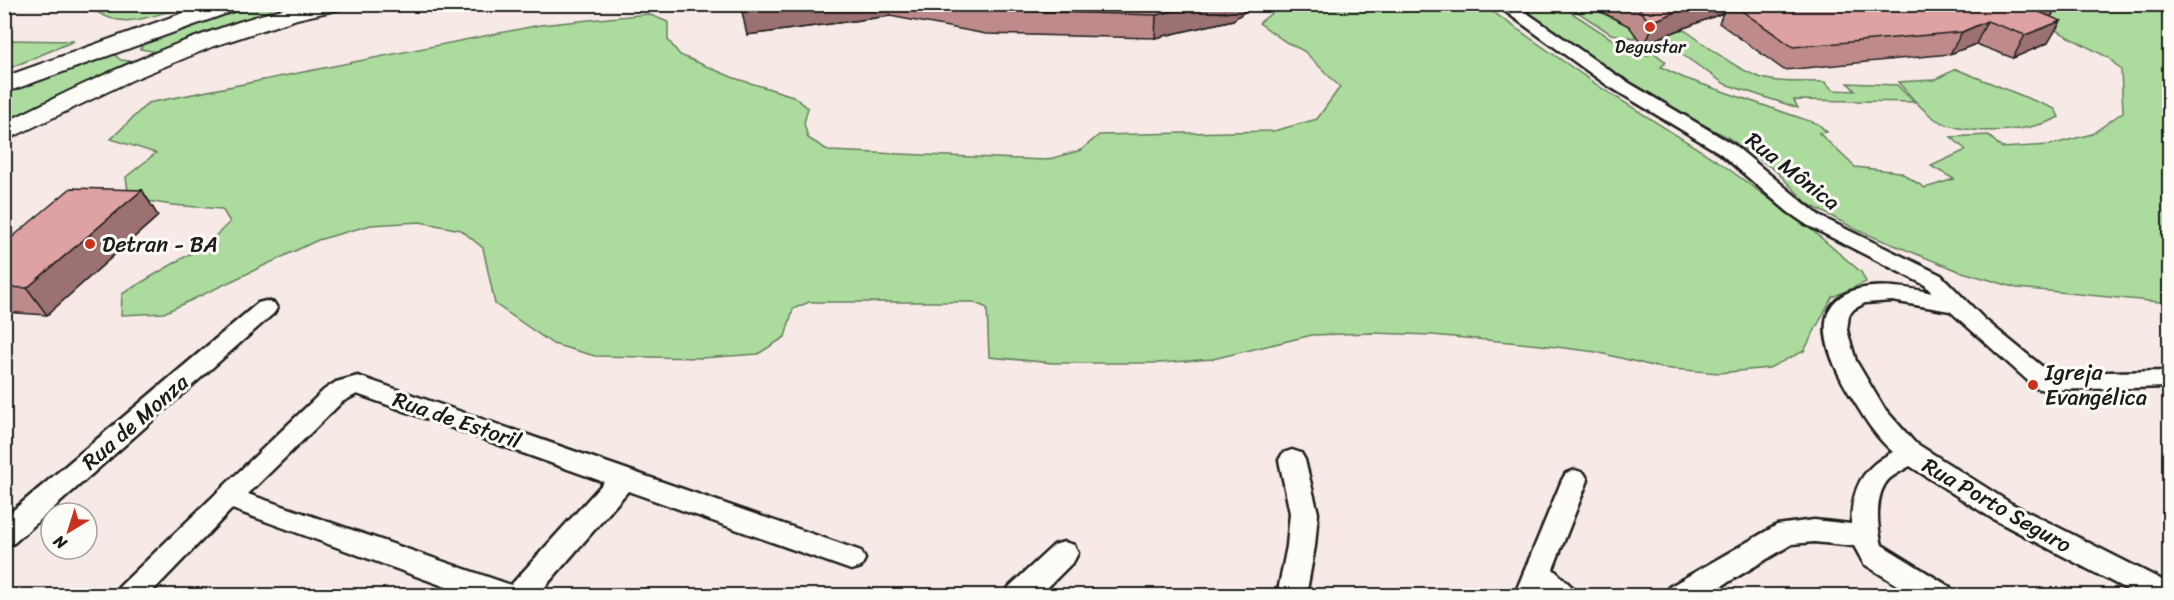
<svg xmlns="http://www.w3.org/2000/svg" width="2174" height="600" font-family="Sriracha,sans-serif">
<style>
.green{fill:#abdc9d;stroke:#647c5c;stroke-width:1.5}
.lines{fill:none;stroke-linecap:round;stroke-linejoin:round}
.minor-casing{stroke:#1c1c1c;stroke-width:5}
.secondary-casing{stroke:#1c1c1c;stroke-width:4}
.minor{fill:#fdfcf7;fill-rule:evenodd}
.secondary{fill:#fdfcf7;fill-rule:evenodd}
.wall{fill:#be8b8a;stroke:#1c1c1c;stroke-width:1.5}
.shaded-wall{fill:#9b7171;stroke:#1c1c1c;stroke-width:1.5}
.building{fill:#dda2a1;stroke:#1c1c1c;stroke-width:1.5}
.poi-dot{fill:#c8321e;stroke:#fdfcf7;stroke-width:2}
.labels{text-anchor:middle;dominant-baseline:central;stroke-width:6;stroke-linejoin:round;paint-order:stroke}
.far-poi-label{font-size:18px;fill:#1c1c1c;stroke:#fdfcf7}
.street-label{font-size:22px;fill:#1c1c1c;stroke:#fdfcf7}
.poi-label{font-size:22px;fill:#1c1c1c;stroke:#fdfcf7;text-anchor:start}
</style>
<rect width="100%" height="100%" fill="#f7eae6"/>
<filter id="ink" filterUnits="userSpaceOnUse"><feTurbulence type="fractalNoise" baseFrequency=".0167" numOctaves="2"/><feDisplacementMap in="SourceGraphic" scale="12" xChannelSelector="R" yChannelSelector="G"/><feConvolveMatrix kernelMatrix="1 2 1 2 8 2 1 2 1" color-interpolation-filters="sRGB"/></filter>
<g filter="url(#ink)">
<!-- green -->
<g class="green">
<path d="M87 5H196C154 11 126 37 87 5Z"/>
<polygon points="251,5 318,5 158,52 140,49 146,40"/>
<polygon points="1282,5 1483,5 1603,89 1719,162 1813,231 1861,272 1866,282 1832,297 1804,351 1769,368 1719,373 1661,368 1596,352 1541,345 1432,335 1372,333 1312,335 1213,359 1160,363 1053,363 989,357 987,308 973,302 809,302 793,309 785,337 758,354 702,358 595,356 553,344 495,304 483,248 461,230 420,222 371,225 318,240 164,313 121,315 122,294 208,243 230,222 222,209 172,205 129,198 126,177 156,153 111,139 148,103 540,25 648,14 668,22 668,40 680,55 734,78 793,96 808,108 804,123 808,138 829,151 1046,160 1081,150 1099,135 1274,131 1317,119 1340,87 1304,51 1286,42 1259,23"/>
<polygon points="1503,5 1560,5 1633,53 1648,55 1653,52 1666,62 1661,67 1684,78 1818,124 1827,132 1819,133 1855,167 1900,172 1925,188 1954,179 1931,166 1966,150 1951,137 1988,135 2002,148 2050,145 2092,134 2123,112 2121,70 2109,58 2008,5 2169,5 2169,303 2017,288 1959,271 1859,231 1808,204 1776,171 1727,137 1696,121 1641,99"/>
<polygon points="1567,5 1586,5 1635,29 1635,38 1611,34"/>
<path d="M1683 29C1707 45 1732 67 1759 77 1780 84 1804 81 1825 82L1833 90 1855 91 1848 83 1897 85 1914 102 1794 100 1798 108 1725 84 1674 49H1655L1642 42 1655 45 1674 41 1664 36Z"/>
<polygon points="5,40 74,41 5,70"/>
<polygon points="112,53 121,60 137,62 5,121 5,92"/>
<path d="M1956 69 2055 109 2059 117C2031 133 1957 138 1931 116 1919 107 1908 93 1898 82L1934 80Z"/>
</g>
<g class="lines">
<defs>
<g id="minor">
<path d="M1495 4H1514L1619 77 1734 145 1821 217 1941 275 1984 319 2050 373 2170 371V387L2045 390 2036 388 1950 311 1892 301 1865 303 1854 309 1849 315 1847 330 1856 361 1884 408 1914 442 2012 504 2170 584V596H2139L1993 519 1910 466C1903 470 1895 474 1889 479 1874 494 1877 527 1882 545L1950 587 1954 596H1915L1864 564 1854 546 1814 542 1792 544 1705 596H1665L1669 587 1777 525 1814 520 1851 524C1852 489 1861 468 1893 452 1874 436 1862 414 1849 393 1795 302 1840 272 1932 293L1925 285 1807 225 1788 212 1720 153 1607 85Z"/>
<polygon points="266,301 274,303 277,308 274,313 14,543 4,546 4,518 258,303"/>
<path d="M358 376 861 551 865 559 861 567 851 570 628 491 537 596H471L232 509 148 596H115L119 587 324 390 336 382ZM357 394 604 482 511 585 248 494 342 402Z"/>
<polygon points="1292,450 1301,453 1305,460 1318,513 1315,546 1306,596 1277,596 1287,546 1290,513 1279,460 1283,453"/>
<polygon points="1575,470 1584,473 1588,480 1553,569 1572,587 1576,596 1514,596 1562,480 1566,473"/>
<polygon points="1064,542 1074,545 1078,553 1074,561 1039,596 1005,596 1009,587 1054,545"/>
</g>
<g id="secondary">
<polygon points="208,4 242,4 239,9 4,93 4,77"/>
<path d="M302 4H344L341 9 297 19 214 46 132 80 4 141V123C100 75 198 29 302 4Z"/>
</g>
</defs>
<!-- minor casing -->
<use href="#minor" class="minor-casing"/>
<!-- secondary casing -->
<use href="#secondary" class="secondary-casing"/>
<!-- minor -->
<use href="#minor" class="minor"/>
<!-- secondary -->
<use href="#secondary" class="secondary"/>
</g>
<!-- wall -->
<g class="wall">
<polygon points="742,4 1255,4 1233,20 1155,38 986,34 890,16 747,35"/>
<polygon points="1586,4 2058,4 2051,17 2048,43 2013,58 1976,44 1950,54 1784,70 1719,23 1723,13 1646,43 1639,40 1629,26"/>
<polygon points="142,190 158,216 47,315 4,312 4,244"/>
</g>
<!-- shaded-wall -->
<g class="shaded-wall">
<polygon points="802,4 889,4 890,16 747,35 742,12"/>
<polygon points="1204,4 1255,4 1233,20 1155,38 1156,15"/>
<polygon points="1696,4 1726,4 1723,13 1646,43 1654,21"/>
<polygon points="2057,4 2058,4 2046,26 2039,12"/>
<polygon points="1987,21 1976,44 1950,54 1962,32"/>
<polygon points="2061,21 2048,43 2013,58 2025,35"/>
<polygon points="142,190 158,216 47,315 27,288"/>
</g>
<!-- building -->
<g class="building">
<polygon points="742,4 802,4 742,12"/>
<polygon points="951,4 1204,4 1156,15 985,10"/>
<polygon points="1636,4 1696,4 1654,21 1646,18"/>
<polygon points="1732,4 2057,4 2039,12 2061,21 2025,35 1987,21 1962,32 1793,47"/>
<polygon points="71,188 142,190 27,288 4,287 4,244"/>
</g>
</g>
<!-- markers -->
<g class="poi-dot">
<circle cx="1650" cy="27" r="6"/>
<circle cx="90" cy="244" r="6"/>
<circle cx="2033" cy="385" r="6"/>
</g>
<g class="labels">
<!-- far-poi labels -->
<g class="far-poi-label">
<text x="1650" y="47">Degustar</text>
</g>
<!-- street labels -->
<g class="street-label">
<text transform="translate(1793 171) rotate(38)">Rua Mônica</text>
<text transform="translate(457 420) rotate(19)">Rua de Estoril</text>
<text transform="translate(135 422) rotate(-41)">Rua de Monza</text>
<text transform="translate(1997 505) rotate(30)">Rua Porto Seguro</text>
</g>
<!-- poi labels -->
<g class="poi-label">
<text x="102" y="244">Detran - BA</text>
<text x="2045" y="372">Igreja<tspan x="2045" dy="25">Evangélica</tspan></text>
</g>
</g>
<!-- margin -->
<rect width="2174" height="600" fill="none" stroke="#fdfcf7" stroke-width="24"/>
<rect x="12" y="12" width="2150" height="576" fill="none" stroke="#1c1c1c" stroke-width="2" filter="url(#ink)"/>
<!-- north arrow -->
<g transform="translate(69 531) rotate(218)"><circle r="28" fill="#fdfcf7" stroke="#a3a29f" stroke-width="1.5"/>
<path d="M0-4.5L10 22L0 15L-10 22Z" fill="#c8321e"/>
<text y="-9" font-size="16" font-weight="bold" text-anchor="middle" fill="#1c1c1c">N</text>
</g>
</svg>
